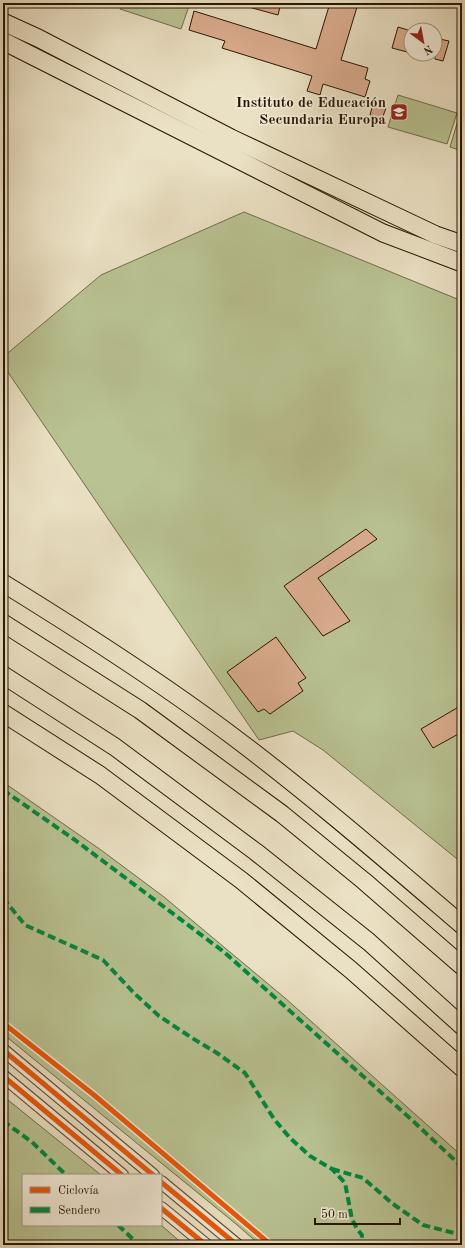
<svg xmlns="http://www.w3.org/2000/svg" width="465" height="1248" font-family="'Old Standard TT',serif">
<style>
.green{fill:#b9c292;stroke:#706c4a}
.building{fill:#daac8e;stroke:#271601}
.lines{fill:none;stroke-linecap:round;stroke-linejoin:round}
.minor-casing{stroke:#584832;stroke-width:14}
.highway-casing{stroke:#271601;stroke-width:19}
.minor{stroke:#f1ebd8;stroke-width:12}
.highway{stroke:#eae0c3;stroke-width:17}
.quiet{stroke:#00873e;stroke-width:4;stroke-dasharray:8 4;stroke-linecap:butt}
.cycleway-casing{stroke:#f1ebd8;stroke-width:8}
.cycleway{stroke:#e8590c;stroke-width:5}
.labels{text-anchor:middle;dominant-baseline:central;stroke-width:3.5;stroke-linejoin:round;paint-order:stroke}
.poi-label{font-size:15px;font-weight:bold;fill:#271601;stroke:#f1ebd8;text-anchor:end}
</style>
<rect width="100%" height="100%" fill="#eae0c3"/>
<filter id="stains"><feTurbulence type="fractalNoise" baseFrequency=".005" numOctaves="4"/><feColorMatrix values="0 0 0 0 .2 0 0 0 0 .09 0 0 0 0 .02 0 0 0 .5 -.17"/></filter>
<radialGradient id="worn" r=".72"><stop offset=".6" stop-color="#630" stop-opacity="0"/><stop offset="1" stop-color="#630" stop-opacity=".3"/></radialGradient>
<!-- green -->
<g class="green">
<polygon points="122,3 190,3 181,29 120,9"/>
<polygon points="398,95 457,113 447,144 388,127"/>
<polygon points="459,117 462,118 462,151 450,147"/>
<polygon points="244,212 462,301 462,863 323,750 293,731 259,740 3,365 3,357 101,275"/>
<polygon points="3,782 101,850 164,897 285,998 462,1156 462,1245 260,1245 236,1224 3,1034"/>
<polygon points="3,1096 101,1175 23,1175 23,1225 161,1225 184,1245 3,1245"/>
</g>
<!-- building -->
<g class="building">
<polygon points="245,3 281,3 278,15 245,6"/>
<polygon points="330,3 344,3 357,7 341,60 368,68 365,79 370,81 365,97 323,84 320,95 307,91 312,76 222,48 225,41 189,30 194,11 316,49"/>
<polygon points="398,27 411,31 411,53 392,48"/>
<polygon points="435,38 449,41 443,61 435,59"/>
<polygon points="373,104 386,108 382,119 370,115"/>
<polygon points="366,529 377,539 318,578 350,621 323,636 284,586"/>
<polygon points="276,637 306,678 298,683 303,691 270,714 264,709 258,712 227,672"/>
<polygon points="462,705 462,732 433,748 421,729"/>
</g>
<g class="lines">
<defs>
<g id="minor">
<polyline points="3,1050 153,1175"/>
<polyline points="3,1076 122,1175"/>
<polyline points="161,1182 237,1245"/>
<polyline points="161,1208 206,1245"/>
</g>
<g id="highway">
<polyline points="3,22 38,38 231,138 436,235 462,244"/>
<polyline points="3,41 383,233 462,263"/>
<path d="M3 583C81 631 158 680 231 735 311 795 386 860 462 925"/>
<polyline points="3,623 140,710 282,814 364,881 462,966"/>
<polyline points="3,675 115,747 256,852 369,942 462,1026"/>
<polyline points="3,713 100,775 241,880 351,970 462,1068"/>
</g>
</defs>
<!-- minor casing -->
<use href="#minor" class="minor-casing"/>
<!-- highway casing -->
<use href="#highway" class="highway-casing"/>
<!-- minor -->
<use href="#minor" class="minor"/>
<!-- highway -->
<use href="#highway" class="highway"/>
<!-- quiet -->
<g class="quiet">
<polyline points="3,790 75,840 224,952 413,1121 462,1167"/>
<polyline points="3,898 25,925 103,960 134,993 159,1016 192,1038 217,1053 245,1073 274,1119 290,1138 310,1156 332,1169 345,1183 352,1219 357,1229 362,1235 361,1245"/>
<polyline points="3,1121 32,1142 66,1175"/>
<polyline points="332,1169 363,1178 393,1204 423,1225 462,1235"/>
<polyline points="118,1225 139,1245"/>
</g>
<defs>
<g id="cycleway">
<polyline points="3,1023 94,1095 271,1245"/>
<polyline points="3,1050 153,1175"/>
<polyline points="3,1076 122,1175"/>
<polyline points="161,1182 237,1245"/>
<polyline points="161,1208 206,1245"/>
</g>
</defs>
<!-- cycleway casing -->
<use href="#cycleway" class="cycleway-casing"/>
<!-- cycleway -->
<use href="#cycleway" class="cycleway"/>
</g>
<!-- icons -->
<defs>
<symbol id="school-square" viewBox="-11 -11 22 22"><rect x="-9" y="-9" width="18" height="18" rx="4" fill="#8f2418" stroke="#f1ebd8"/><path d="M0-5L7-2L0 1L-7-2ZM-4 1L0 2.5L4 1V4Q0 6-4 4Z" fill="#fff"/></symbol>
</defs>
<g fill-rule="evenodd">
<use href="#school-square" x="389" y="102" width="20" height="20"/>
</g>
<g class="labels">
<!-- poi labels -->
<g class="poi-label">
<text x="386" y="103">Instituto de Educación<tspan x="386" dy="17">Secundaria Europa</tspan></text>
</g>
</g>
<!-- margin -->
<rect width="465" height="1248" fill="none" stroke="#eae0c3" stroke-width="16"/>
<rect x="4" y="4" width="457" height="1240" fill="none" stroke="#271601" stroke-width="2"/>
<rect x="8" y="8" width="449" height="1232" fill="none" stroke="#271601"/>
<!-- legend -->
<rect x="22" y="1174" width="140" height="52" fill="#f1ebd8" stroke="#a09682"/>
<rect x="30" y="1187" width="20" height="6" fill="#e8590c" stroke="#a09682"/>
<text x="58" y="1194" font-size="12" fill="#271601">Ciclovía</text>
<rect x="30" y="1207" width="20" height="6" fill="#00873e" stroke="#a09682"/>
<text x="58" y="1214" font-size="12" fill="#271601">Sendero</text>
<!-- north arrow -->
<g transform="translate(423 42) rotate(148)"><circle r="19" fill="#f1ebd8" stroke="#a09682"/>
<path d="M0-3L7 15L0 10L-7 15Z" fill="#8f2418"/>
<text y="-6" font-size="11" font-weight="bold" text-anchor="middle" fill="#271601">N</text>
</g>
<!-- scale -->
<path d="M315 1218v6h85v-6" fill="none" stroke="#271601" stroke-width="2"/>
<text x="321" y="1218" font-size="12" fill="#271601" stroke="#f1ebd8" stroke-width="3" paint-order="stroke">50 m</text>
<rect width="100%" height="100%" filter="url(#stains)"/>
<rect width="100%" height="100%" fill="url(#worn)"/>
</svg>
